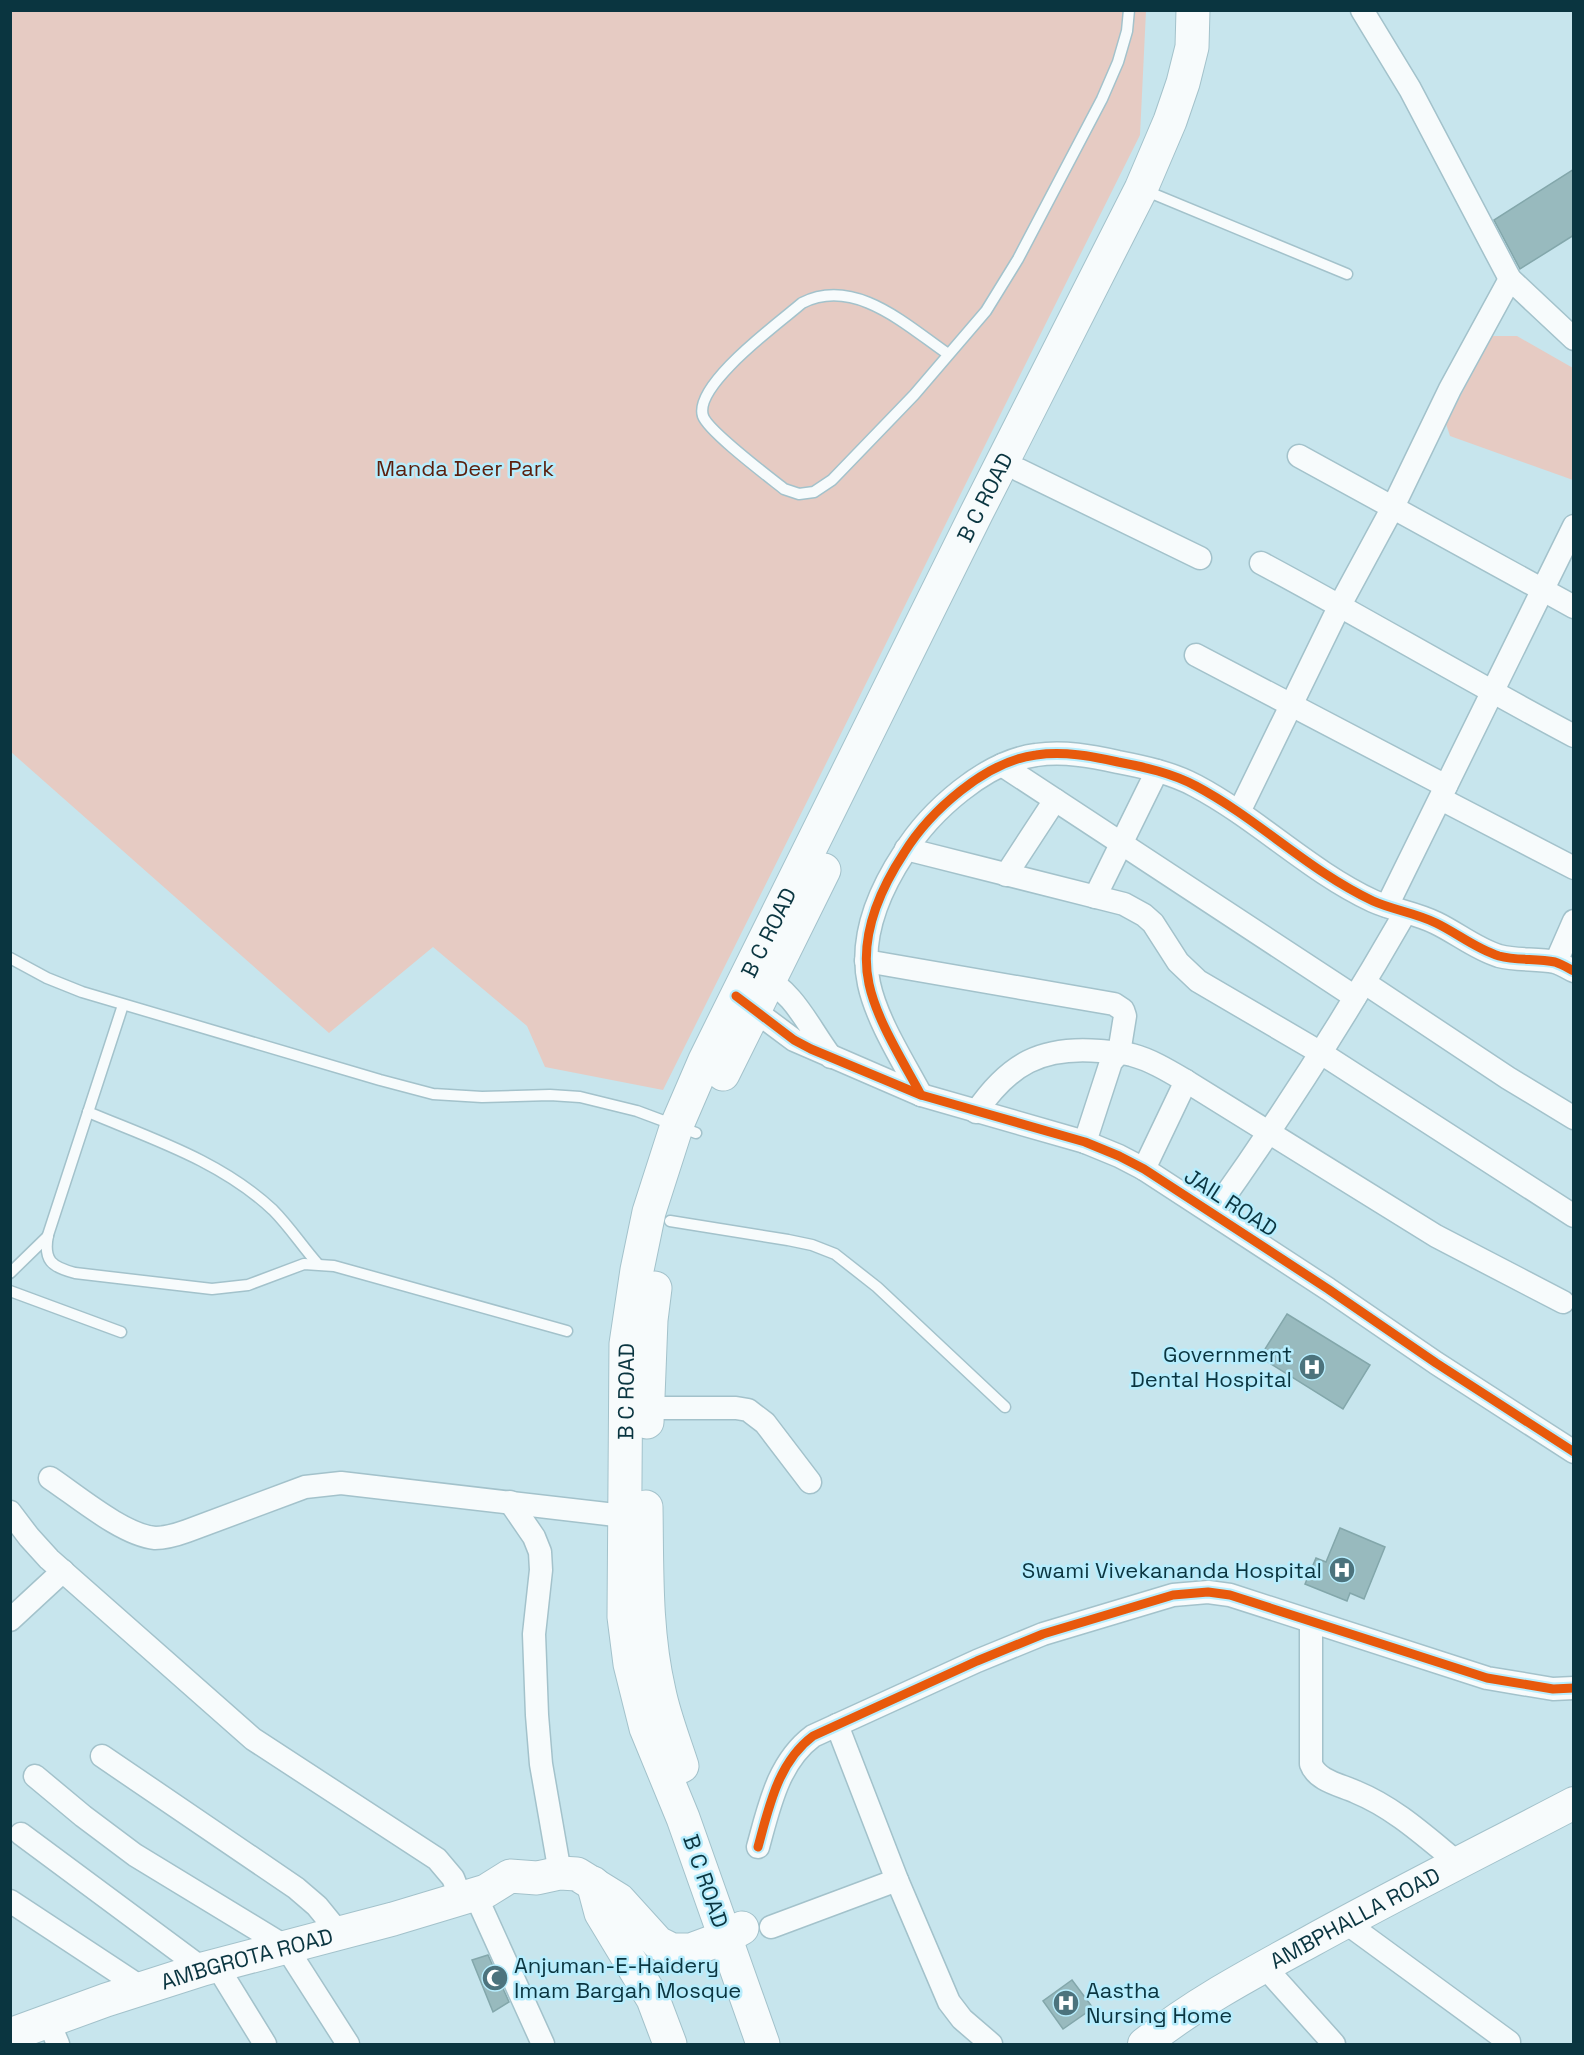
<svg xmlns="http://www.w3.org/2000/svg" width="1584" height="2055" font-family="'Space Grotesk',sans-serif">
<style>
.green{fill:#e6cbc3}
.building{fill:#98babe;stroke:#83a7ab;stroke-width:1.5}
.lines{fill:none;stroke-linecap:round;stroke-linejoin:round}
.service-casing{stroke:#a3c2cb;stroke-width:13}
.minor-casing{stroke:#a3c2cb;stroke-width:25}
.secondary-casing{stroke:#a3c2cb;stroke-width:34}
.primary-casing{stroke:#a3c2cb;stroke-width:35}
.service{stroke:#f7fbfc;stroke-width:10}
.minor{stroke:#f7fbfc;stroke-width:22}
.secondary{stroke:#f7fbfc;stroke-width:32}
.primary{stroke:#f7fbfc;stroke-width:33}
.cycleway-casing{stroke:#b7edfd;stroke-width:13}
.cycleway{stroke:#e8590c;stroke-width:9}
.labels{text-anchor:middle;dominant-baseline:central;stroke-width:5;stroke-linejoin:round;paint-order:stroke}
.park-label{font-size:22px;fill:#5b1e0c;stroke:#b7edfd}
.street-label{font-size:22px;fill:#0a3540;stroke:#b7edfd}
.poi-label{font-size:22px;fill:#0a3540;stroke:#b7edfd;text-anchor:end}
</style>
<rect width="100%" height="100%" fill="#c7e5ed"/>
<!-- green -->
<g class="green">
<polygon points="11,11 1146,11 1140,135 663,1090 545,1067 527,1026 433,947 329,1033 11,752"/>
<polygon points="1491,336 1517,336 1573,368 1573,480 1450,436 1446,424"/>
</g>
<!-- building -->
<g class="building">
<polygon points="1574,169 1574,235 1520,269 1494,220"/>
<polygon points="1287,1314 1370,1365 1343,1409 1260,1357"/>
<polygon points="1340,1528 1385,1547 1364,1599 1350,1593 1347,1601 1305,1584 1316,1558 1326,1562"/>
<polygon points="488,1955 509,2002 493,2012 472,1960"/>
<polygon points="1072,1980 1093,2008 1063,2029 1043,2001"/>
</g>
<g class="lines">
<defs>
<g id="service">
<polyline points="1144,190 1347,274"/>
<path d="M948 354C907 326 855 276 802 303 780 322 693 385 703 416 708 431 769 477 784 489L799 494 814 492 832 480 914 395 986 311 1018 259 1102 99 1118 62 1127 31 1129 10"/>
<polyline points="10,958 47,978 82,992 380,1080 433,1094 482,1097 550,1095 580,1097 637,1111 696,1133"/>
<path d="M123 1005 48 1235C43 1261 52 1267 75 1273L212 1289 248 1285 304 1264 334 1266 567 1331"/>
<path d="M88 1112C152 1139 221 1161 273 1210 289 1226 302 1246 317 1263"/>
<polyline points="670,1221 788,1240 812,1245 835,1254 877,1287 1005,1407"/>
<polyline points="10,1273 48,1236"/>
<polyline points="10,1291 121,1332"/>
</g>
<g id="minor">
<polyline points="1362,10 1410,89 1510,279 1574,339"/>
<polyline points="1299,456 1574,607"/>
<polyline points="1019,470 1200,558"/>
<path d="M1261 563C1366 619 1468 680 1574 736"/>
<polyline points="1196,655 1446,786"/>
<polyline points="1002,765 1355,997"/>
<polyline points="1441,799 1574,868"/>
<polyline points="1239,812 1340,605 1393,507 1450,389 1510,279"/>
<polyline points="906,849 1124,904 1144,915 1153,923 1178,962 1198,981 1321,1053 1574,1216"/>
<polyline points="1006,875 1055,800"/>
<polyline points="1095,897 1157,771"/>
<polyline points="1387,906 1574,526"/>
<polyline points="866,961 1114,1004 1123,1010 1125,1016 1119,1053 1111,1062 1085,1142"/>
<polyline points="1556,962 1574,921"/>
<path d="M758 973C796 994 806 1023 831 1057"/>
<polyline points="1365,983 1508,1078 1574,1118"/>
<polyline points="743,1002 794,1040 921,1095 1085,1142 1119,1156 1144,1169 1328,1289 1436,1363 1574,1452"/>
<path d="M921 1095C903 1061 877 1021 869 984 859 938 879 891 904 853 930 811 986 761 1036 755 1064 751 1091 756 1118 762 1144 767 1172 773 1196 786 1258 819 1309 871 1373 901 1393 910 1416 913 1436 923 1457 933 1476 949 1499 956 1518 961 1537 958 1555 962 1561 964 1568 968 1574 971"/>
<path d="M976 1112C1009 1064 1041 1046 1100 1051 1110 1052 1122 1052 1132 1055 1151 1060 1169 1071 1186 1081L1436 1236 1563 1302"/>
<polyline points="1144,1169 1186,1081"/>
<path d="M1213 1213C1282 1116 1346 1016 1405 913"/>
<polyline points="648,1408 736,1408 748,1410 765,1423 810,1482"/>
<path d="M50 1478C77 1496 123 1535 155 1538 166 1538 176 1535 187 1531L305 1487 341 1483 624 1516"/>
<polyline points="510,1502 534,1537 540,1552 541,1570 534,1634 537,1715 541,1764 560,1873"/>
<polyline points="10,1512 29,1537 49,1559 253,1739 437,1859 453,1878 461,1898"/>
<polyline points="10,1620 63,1571"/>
<path d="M1311 1622V1764C1317 1781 1341 1785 1356 1792 1395 1808 1426 1837 1458 1863"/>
<polyline points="837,1725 897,1880 949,2002 962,2019 991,2044"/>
<polyline points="102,1756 296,1888 317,1906 339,1933"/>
<polyline points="35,1776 83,1816 135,1855 286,1947 348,2044"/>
<polyline points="21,1834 203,1969"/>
<path d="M758 1847C769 1807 778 1762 813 1736L977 1661 1043 1634 1173 1595 1208 1592 1230 1595 1487 1678 1553 1689 1574 1688"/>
<polyline points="475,1894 543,2044"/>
<polyline points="10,1901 142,1988"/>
<polyline points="1345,1922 1509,2042"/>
<polyline points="771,1927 897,1880"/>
<polyline points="217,1966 265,2044"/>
<polyline points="1264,1966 1334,2044"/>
<polyline points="48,2020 58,2044"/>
</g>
<g id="secondary">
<path id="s1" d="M1144 2044C1195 2003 1254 1972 1311 1941 1398 1893 1486 1849 1574 1803"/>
</g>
<g id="primary">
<polyline points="723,1074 824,870"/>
<polyline points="647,1422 651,1320 655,1288"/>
<path d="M646 1507C647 1568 645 1631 659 1691 664 1716 674 1741 682 1766"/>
<polyline points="593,1883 601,1913 653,1999 670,2044"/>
<path id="s2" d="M10 2035 106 2000 203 1969 393 1919 486 1891 510 1876 537 1878 560 1873 577 1874 619 1900 658 1943 672 1950H691L726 1937 742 1928"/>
<path id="s3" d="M763 2044 683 1818 646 1728 630 1664 624 1617 626 1344 637 1270 649 1212 677 1125 705 1060 977 512 1141 189 1170 121 1183 83 1192 47 1193 10"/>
</g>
</defs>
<!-- service casing -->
<use href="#service" class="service-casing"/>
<!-- minor casing -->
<use href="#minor" class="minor-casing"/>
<!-- secondary casing -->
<use href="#secondary" class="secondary-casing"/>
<!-- primary casing -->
<use href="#primary" class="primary-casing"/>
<!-- service -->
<use href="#service" class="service"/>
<!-- minor -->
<use href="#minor" class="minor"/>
<!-- secondary -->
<use href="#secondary" class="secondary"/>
<!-- primary -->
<use href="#primary" class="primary"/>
<defs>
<g id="cycleway">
<polyline points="736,996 794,1040 811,1049 921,1095 1085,1142 1119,1156 1144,1169 1328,1289 1436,1363 1574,1452"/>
<path d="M921 1095C903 1061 877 1021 869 984 859 938 879 891 904 853 930 811 986 761 1036 755 1064 751 1091 756 1118 762 1144 767 1172 773 1196 786 1258 819 1309 871 1373 901 1393 910 1416 913 1436 923 1457 933 1476 949 1499 956 1518 961 1537 958 1555 962 1561 964 1568 968 1574 971"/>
<path d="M758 1847C769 1807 778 1762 813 1736L977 1661 1043 1634 1173 1595 1208 1592 1230 1595 1487 1678 1553 1689 1574 1688"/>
</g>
</defs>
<!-- cycleway casing -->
<use href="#cycleway" class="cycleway-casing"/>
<!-- cycleway -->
<use href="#cycleway" class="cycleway"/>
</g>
<!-- icons -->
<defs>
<symbol id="hospital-disc" viewBox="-11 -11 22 22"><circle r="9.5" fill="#4c737d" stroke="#b7edfd"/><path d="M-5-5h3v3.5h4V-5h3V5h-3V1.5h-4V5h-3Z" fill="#fff"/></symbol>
<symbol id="mosque-disc" viewBox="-11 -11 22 22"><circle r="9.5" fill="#4c737d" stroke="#b7edfd"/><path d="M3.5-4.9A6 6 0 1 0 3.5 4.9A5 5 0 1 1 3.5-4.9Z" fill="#fff"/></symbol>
</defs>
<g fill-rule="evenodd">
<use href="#hospital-disc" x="1297" y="1352" width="30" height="30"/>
<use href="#hospital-disc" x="1327" y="1555" width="30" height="30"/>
<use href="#mosque-disc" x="480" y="1963" width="30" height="30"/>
<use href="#hospital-disc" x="1051" y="1988" width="30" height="30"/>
</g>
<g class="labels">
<!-- park labels -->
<g class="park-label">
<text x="465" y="468">Manda Deer Park</text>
</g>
<!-- street labels -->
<g class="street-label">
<text stroke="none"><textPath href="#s3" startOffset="1648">B C ROAD</textPath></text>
<text stroke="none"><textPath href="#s3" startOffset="1162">B C ROAD</textPath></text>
<text transform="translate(1231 1202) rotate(33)">JAIL ROAD</text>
<text stroke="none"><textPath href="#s3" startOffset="676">B C ROAD</textPath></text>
<text transform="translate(706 1881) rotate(71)">B C ROAD</text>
<text stroke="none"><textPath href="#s1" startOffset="246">AMBPHALLA ROAD</textPath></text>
<text stroke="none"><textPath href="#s2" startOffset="249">AMBGROTA ROAD</textPath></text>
</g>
<!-- poi labels -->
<g class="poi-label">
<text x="1292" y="1354">Government<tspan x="1292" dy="25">Dental Hospital</tspan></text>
<text x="1322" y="1570">Swami Vivekananda Hospital</text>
<text x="514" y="1965" text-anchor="start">Anjuman-E-Haidery<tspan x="514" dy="25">Imam Bargah Mosque</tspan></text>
<text x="1086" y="1990" text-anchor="start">Aastha<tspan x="1086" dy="25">Nursing Home</tspan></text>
</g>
</g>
<!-- border -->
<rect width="1584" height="2055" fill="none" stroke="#0a3540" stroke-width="24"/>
</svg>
